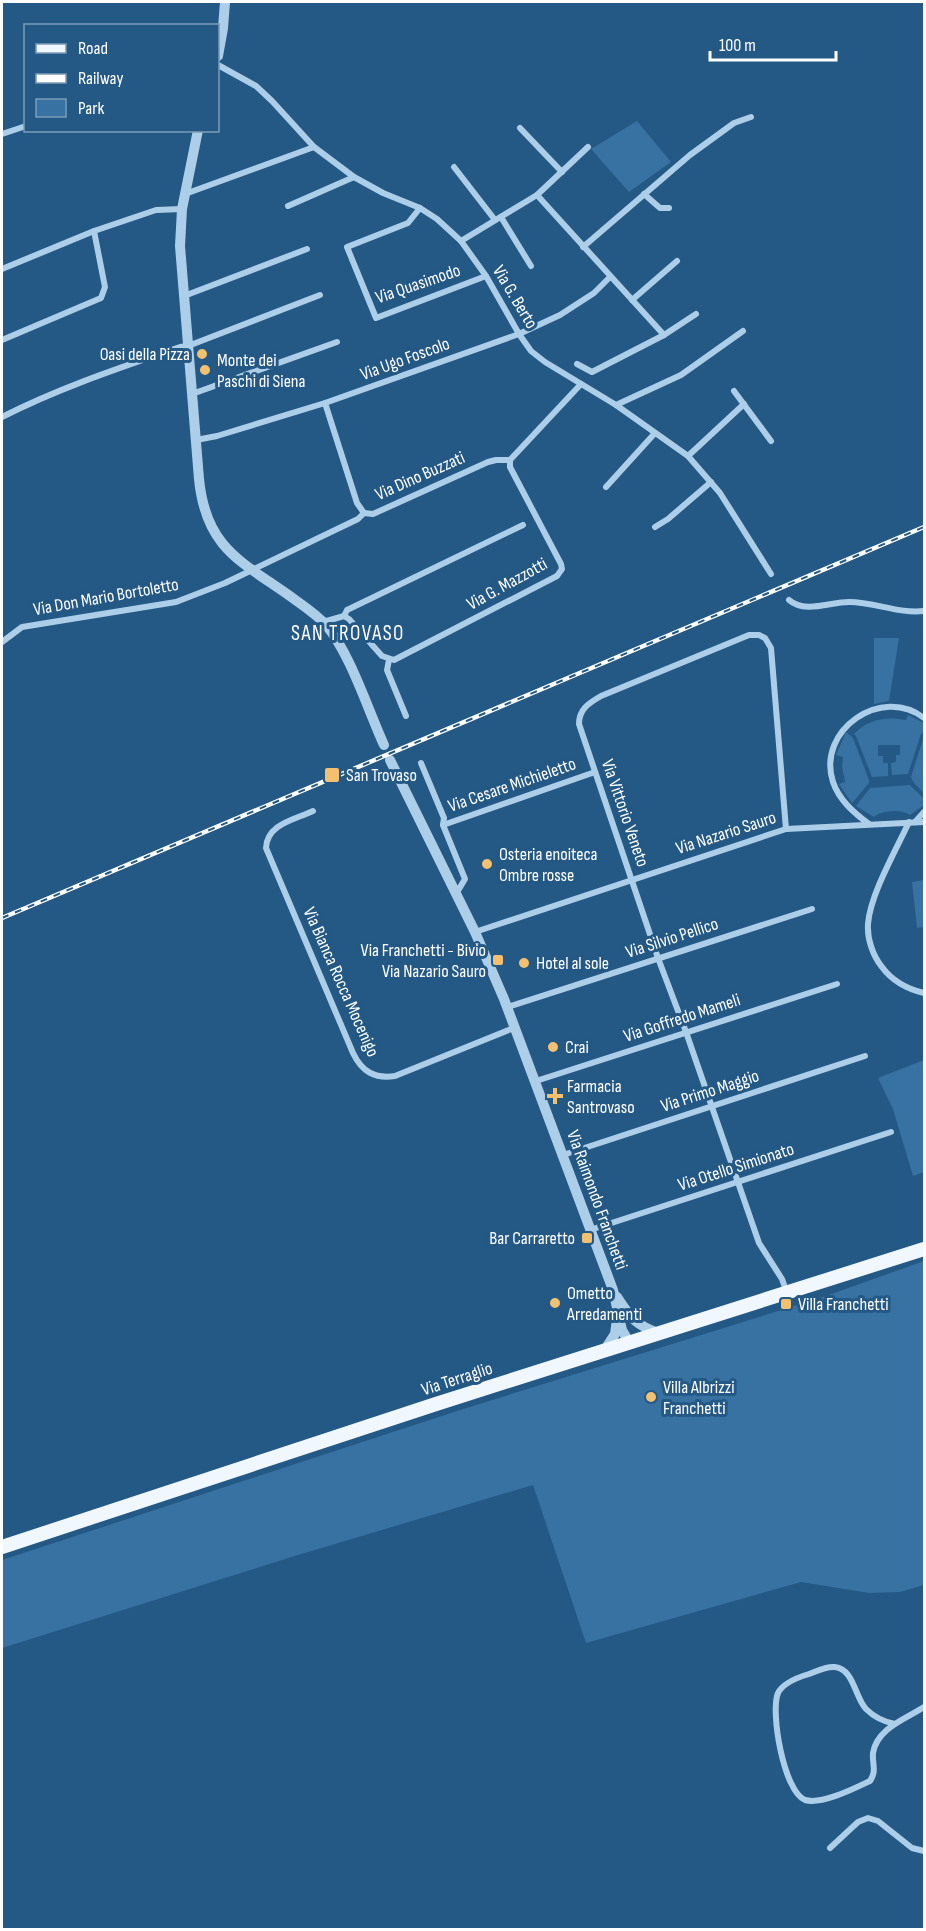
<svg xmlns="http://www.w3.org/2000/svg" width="926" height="1931" font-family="'Sofia Sans Condensed',sans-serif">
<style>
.green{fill:#3872a2}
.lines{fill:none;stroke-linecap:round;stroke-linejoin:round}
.minor{stroke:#adcee8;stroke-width:6}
.tertiary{stroke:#adcee8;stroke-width:10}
.primary{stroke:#f0f7fe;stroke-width:14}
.rail-casing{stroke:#fff;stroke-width:4.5}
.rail{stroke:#245885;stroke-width:2;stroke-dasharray:7;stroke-linecap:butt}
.poi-dot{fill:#f3c070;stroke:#245885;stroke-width:2}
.labels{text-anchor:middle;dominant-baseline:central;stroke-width:6;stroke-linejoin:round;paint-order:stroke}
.street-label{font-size:18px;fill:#fff;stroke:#245885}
.poi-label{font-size:18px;fill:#fff;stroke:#245885;text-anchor:start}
.quarter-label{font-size:21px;letter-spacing:1.5px;fill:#fff;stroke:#245885}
</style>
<rect width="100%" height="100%" fill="#245885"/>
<!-- green -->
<g class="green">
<polygon points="637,121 671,162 629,192 591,149"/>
<polygon points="874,638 899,638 889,701 874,704"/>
<path d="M908 715 924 723V732L921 734 908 774 892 775 891 763 896 762V755H900V745H878V756H883V763H888V776L872 777 856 736 854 734C868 719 886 716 906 720Z"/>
<polygon points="846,732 853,738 869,780 869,783 852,803 839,784 845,782 842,766 843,757 836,755"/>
<polygon points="924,736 924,735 924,793 914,783 911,777"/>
<path d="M910 785 924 799V805L910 815C902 809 882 810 874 817L856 806 870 788Z"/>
<polygon points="924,880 924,927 917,928 912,882"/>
<polygon points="924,1060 924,1172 913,1176 893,1109 878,1078"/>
<polygon points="924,1261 924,1585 900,1592 869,1593 801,1582 586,1643 533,1485 298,1555 2,1648 2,1560 457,1411 823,1297"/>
</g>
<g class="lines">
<!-- minor -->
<g class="minor">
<polyline points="218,65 256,86 272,101 314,147 354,177 383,193 420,208 437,219 461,241 486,276 519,334 531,351 545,362 616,405 688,456 720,493 771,574"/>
<polyline points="520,128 562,172"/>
<polyline points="2,134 26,126"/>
<polyline points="454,167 495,220"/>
<polyline points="185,194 314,147"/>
<polyline points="644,194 660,208 669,208"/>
<polyline points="537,195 664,335"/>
<polyline points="288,206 354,177"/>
<polyline points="420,208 408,223 347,247 376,318 486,276"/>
<polyline points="501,217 531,266"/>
<polyline points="461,241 537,195 588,147"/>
<polyline points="583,247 690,155 734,123 751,117"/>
<polyline points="2,269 94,231 156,210 182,209"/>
<polyline points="184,296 307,249"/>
<polyline points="632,300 677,261"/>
<polyline points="2,340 101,298 105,287 94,231"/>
<polyline points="577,364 592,372 664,335 696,314"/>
<polyline points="734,391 771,441"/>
<polyline points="192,394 337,342"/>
<polyline points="325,403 357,503 364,513"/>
<polyline points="616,405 681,375 743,331"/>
<path d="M2 417C59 388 119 368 180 347L188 346 320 295"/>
<polyline points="196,440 217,436 325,403 519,334 560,315 594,293 610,277"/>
<polyline points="688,456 744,404"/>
<polyline points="606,487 655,433"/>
<polyline points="655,527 668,519 711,482"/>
<path d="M789 600C805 614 830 602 849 602 875 602 899 614 924 611"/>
<polyline points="344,616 349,619 382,656 394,660 557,576 562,569 561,564 510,467 510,460"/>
<polyline points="323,622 344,616 347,610 523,525"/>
<polyline points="2,642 22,627 176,602 225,583 358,519 364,513 373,514 488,462 496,460 510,460 581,384"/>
<polyline points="389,660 387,670 406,716"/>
<polyline points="421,763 444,818 443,825"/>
<path d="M313 811C294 820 267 824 266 848L353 1053C362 1072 375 1079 395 1076L516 1027"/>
<path d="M909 822C896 850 870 895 868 924 867 939 873 956 882 967 893 982 907 989 924 993"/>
<polyline points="915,822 924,812"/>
<path d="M869 824C854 813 839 800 833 782 816 730 882 685 924 718"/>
<path d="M786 829 771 648 765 638 759 635H749L601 696C589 703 579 709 579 724L658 958 686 1032 759 1243 782 1279 787 1293"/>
<polyline points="456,894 465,879 443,825 595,772"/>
<polyline points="475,932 786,829 924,822"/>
<polyline points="508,1007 812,909"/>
<polyline points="536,1081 837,984"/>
<polyline points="563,1155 865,1056"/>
<polyline points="590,1230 891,1132"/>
<path d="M895 1724C885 1722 874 1717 866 1709 855 1698 854 1669 835 1667 826 1666 817 1671 809 1674 799 1677 783 1683 778 1693 770 1712 784 1792 805 1800 822 1805 855 1788 870 1781 877 1771 872 1764 873 1753 877 1728 906 1719 924 1707"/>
<polyline points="830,1848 858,1822 868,1818 878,1821 912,1848 924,1851"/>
</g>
<!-- tertiary -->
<g class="tertiary">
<polyline points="218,56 223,28 225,2"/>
<path d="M198 130 182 209 180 246 199 479C206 550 243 562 294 599 305 607 317 615 326 625 350 653 368 710 384 745"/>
<polyline points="390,760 475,932 504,999 613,1290 622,1330 630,1344"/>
<path d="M617 1297C631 1319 637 1326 661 1334"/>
<polyline points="604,1351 615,1334 617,1319"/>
</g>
<!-- primary -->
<polyline class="primary" points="2,1547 436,1404 924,1249"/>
<defs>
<polyline id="rail" points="2,918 924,527"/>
</defs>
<!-- rail casing -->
<use href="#rail" class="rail-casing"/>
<!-- rail -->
<use href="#rail" class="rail"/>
</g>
<!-- markers -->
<g class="poi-dot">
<circle cx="202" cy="354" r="6"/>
<circle cx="205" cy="370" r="6"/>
<rect x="324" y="767" width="16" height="16" rx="3"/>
<circle cx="487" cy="864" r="6"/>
<rect x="492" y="954" width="12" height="12" rx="3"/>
<circle cx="524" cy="963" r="6"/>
<circle cx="553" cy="1047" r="6"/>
<path d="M552 1087h6v6h6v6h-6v6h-6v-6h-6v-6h6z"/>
<rect x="581" y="1232" width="12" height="12" rx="3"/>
<circle cx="555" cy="1303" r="6"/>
<rect x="780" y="1298" width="12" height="12" rx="3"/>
<circle cx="651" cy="1397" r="6"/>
</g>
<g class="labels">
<!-- street labels -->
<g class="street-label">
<text transform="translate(418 284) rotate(-19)">Via Quasimodo</text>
<text transform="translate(515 297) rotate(59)">Via G. Berto</text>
<text transform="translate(405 359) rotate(-20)">Via Ugo Foscolo</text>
<text transform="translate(420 476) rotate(-24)">Via Dino Buzzati</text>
<text transform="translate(507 584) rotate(-29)">Via G. Mazzotti</text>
<text transform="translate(106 597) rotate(-10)">Via Don Mario Bortoletto</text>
<text transform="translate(512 785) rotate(-19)">Via Cesare Michieletto</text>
<text transform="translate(625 813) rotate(71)">Via Vittorio Veneto</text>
<text transform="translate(726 833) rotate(-18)">Via Nazario Sauro</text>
<text transform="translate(672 938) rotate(-18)">Via Silvio Pellico</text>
<text transform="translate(341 982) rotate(66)">Via Bianca Rocca Mocenigo</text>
<text transform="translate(682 1018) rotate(-18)">Via Goffredo Mameli</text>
<text transform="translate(710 1091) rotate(-18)">Via Primo Maggio</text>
<text transform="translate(736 1167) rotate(-18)">Via Otello Simionato</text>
<text transform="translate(597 1200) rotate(70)">Via Raimondo Franchetti</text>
<text transform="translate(457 1379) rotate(-18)">Via Terraglio</text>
</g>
<!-- poi labels -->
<g class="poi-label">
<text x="190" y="354" text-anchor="end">Oasi della Pizza</text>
<text x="217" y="360">Monte dei<tspan x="217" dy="21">Paschi di Siena</tspan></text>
<text x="346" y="775">San Trovaso</text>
<text x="499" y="854">Osteria enoiteca<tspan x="499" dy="21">Ombre rosse</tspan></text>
<text x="486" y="950" text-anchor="end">Via Franchetti - Bivio<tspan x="486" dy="21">Via Nazario Sauro</tspan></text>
<text x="536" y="963">Hotel al sole</text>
<text x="565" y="1047">Crai</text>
<text x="567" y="1086">Farmacia<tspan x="567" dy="21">Santrovaso</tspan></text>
<text x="575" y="1238" text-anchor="end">Bar Carraretto</text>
<text x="567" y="1293">Ometto<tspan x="567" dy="21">Arredamenti</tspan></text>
<text x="798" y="1304">Villa Franchetti</text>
<text x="663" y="1387">Villa Albrizzi<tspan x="663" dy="21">Franchetti</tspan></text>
</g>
<!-- quarter labels -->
<g class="quarter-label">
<text x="348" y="633">SAN TROVASO</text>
</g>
</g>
<!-- border -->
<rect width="926" height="1931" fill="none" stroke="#ffffff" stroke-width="6"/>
<!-- legend -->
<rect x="24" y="24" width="195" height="108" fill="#245885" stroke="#7c9bb6" stroke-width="1.5"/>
<rect x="36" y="44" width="30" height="9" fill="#f0f7fe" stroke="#7c9bb6" stroke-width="1.5"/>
<text x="78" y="54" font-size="18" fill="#ffffff">Road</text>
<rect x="36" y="74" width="30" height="9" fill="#ffffff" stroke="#7c9bb6" stroke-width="1.5"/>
<text x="78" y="84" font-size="18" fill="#ffffff">Railway</text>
<rect x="36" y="99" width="30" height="18" fill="#3872a2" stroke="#7c9bb6" stroke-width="1.5"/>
<text x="78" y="114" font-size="18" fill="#ffffff">Park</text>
<!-- scale -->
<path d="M710 51v9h126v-9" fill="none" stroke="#ffffff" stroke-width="3"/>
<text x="719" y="51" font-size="18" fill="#ffffff" stroke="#245885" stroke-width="4.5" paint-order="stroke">100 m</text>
</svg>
